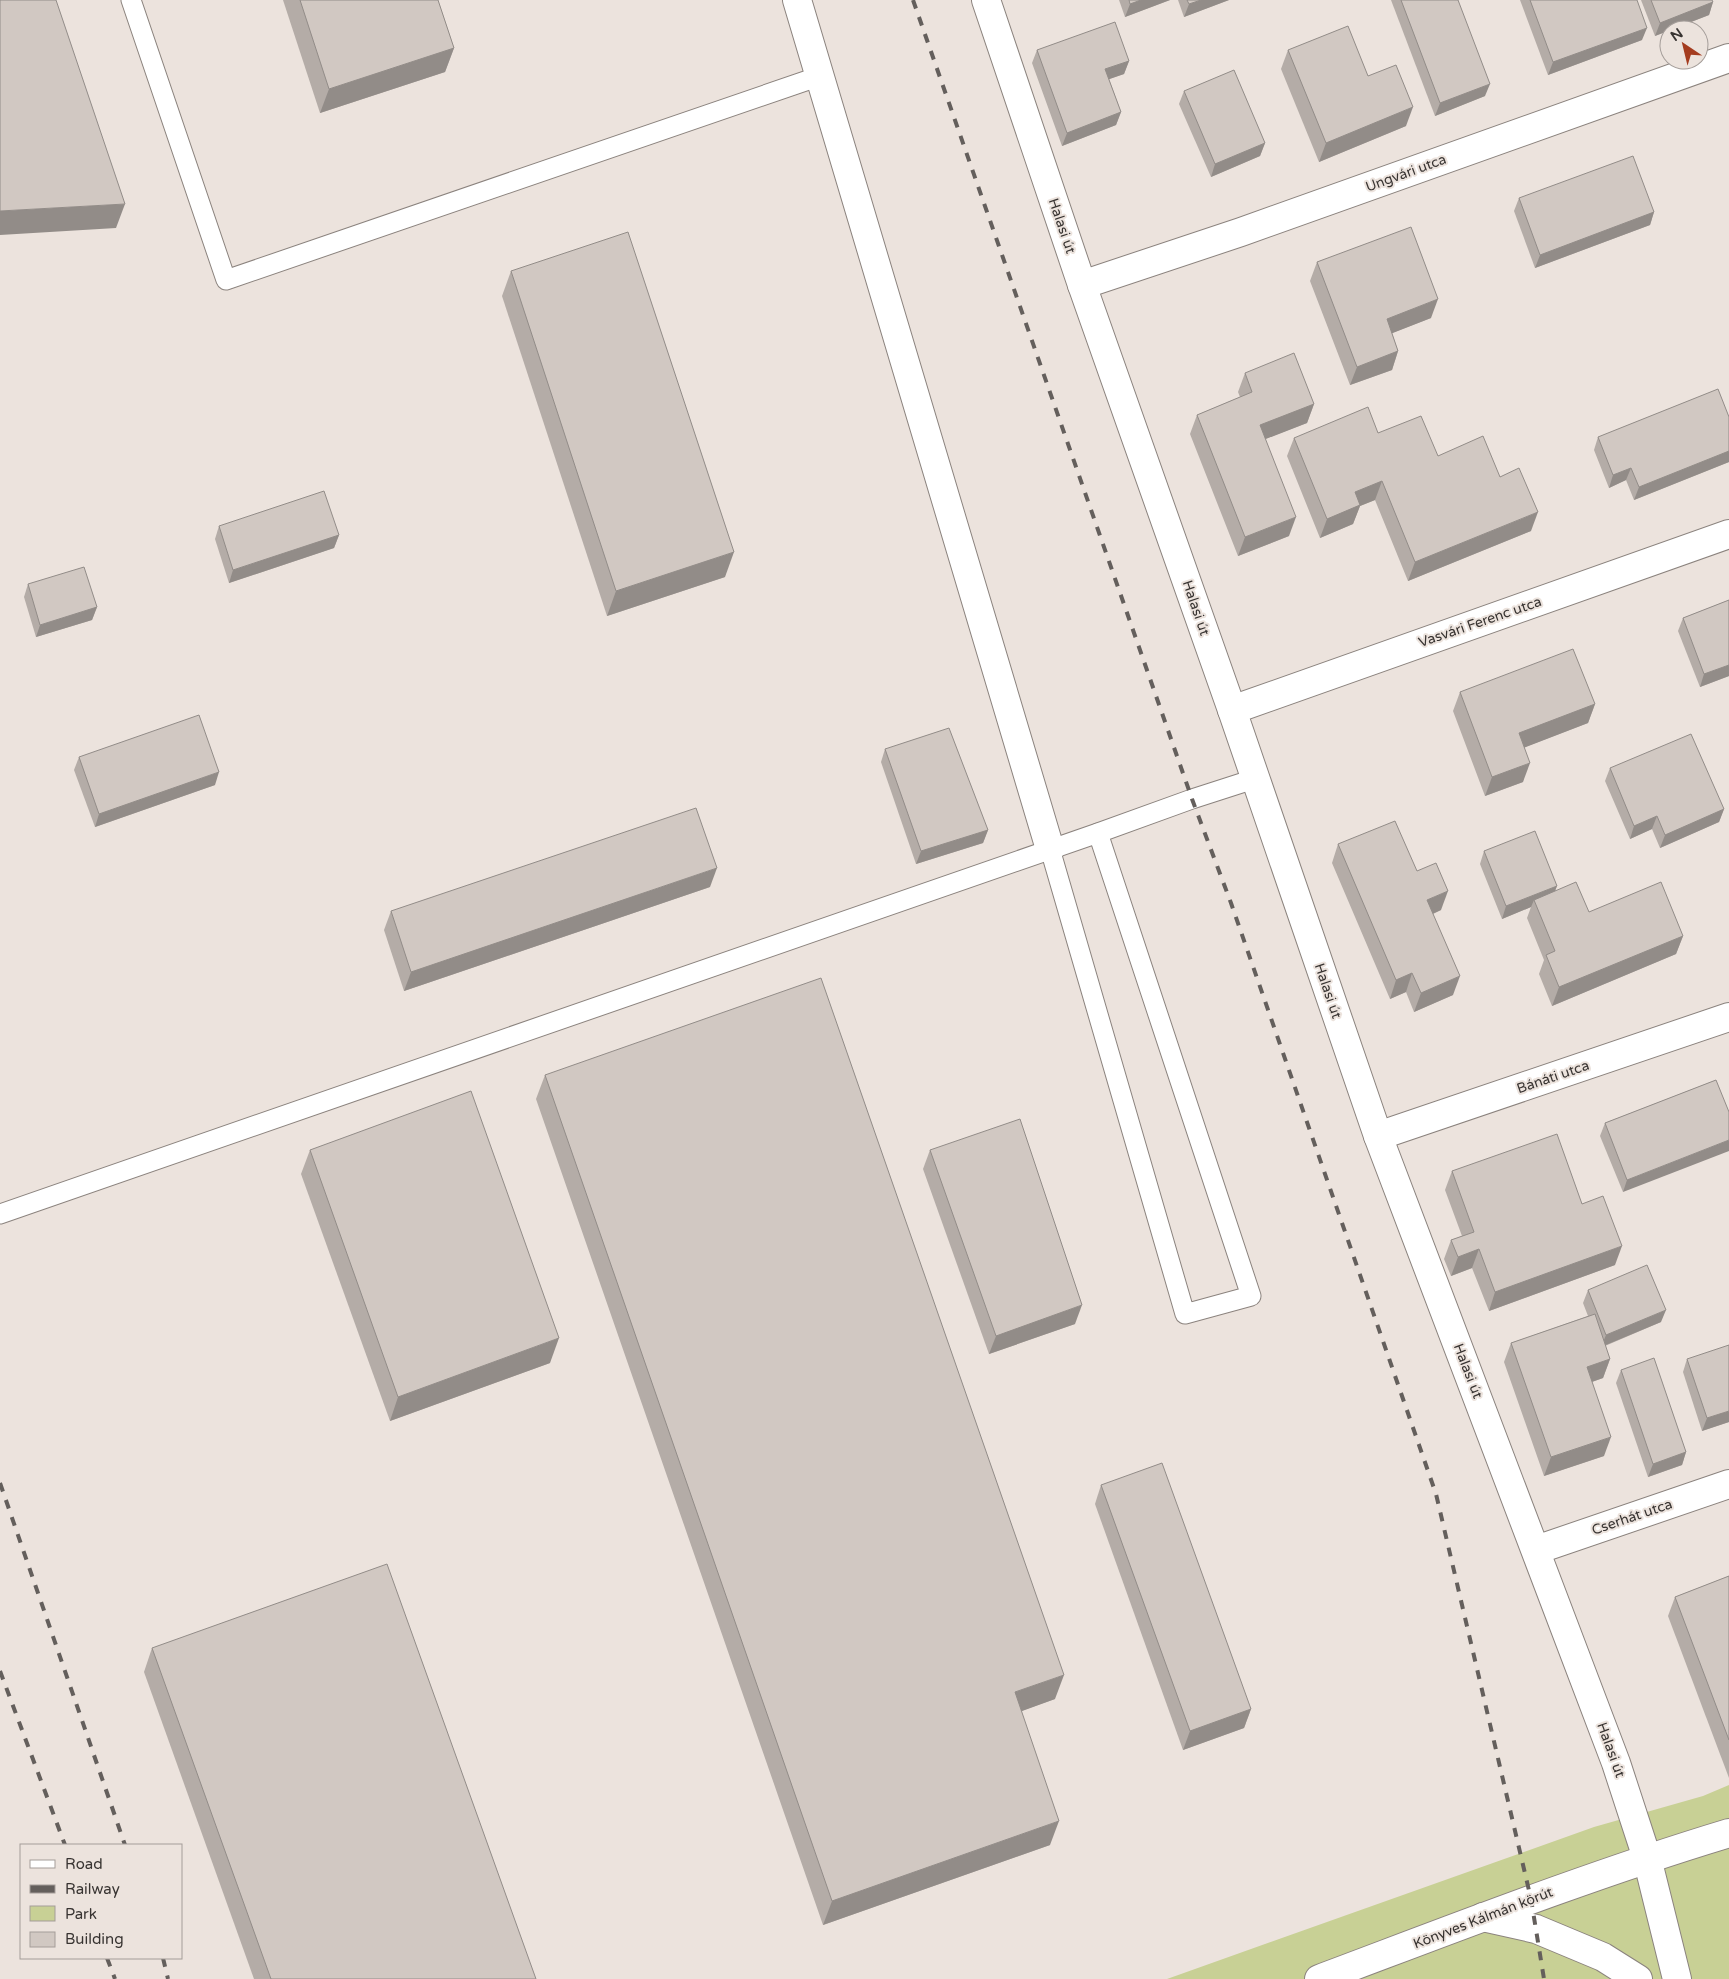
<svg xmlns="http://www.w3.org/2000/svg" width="1729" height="1979" font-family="'Varela Round',sans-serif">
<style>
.green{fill:#c8d095}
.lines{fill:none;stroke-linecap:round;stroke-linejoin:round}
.service-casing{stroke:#8b837e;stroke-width:21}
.minor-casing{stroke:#8b837e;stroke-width:30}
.tertiary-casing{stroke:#8b837e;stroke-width:30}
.primary-casing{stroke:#8b837e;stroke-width:30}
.service{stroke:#fff;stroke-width:19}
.minor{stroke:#fff;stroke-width:28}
.tertiary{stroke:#fff;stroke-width:28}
.primary{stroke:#fff;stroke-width:28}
.rail{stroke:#645f5c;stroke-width:4;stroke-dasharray:9 9;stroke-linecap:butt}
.wall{fill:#b4aca7}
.shaded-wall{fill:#928c88}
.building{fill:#d1c8c2;stroke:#928c88}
.labels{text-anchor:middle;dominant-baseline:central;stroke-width:4;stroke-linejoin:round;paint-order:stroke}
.street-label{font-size:14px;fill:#383432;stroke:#ece3dd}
</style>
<rect width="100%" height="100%" fill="#ece3dd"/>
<!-- green -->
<polygon class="green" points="1729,1785 1729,1979 1167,1979 1594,1827 1703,1796"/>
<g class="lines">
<defs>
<g id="service">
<polyline points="131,0 226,280 820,76"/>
<polyline points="1050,849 1185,1314 1251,1296 1098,833"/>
<polyline points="0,1214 1098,833 1192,799 1254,779"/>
</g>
<g id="minor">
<polyline points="797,0 1050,849"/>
<polyline points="1082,285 1241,232 1729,58"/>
<polyline points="1232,710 1729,534"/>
<polyline points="1378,1136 1729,1017"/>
<polyline points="1536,1550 1729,1484"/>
</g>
<path id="tertiary" d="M1319 1979C1455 1928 1590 1875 1729 1833"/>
<g id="primary">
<polyline points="986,0 1082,285 1232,710 1378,1136 1616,1763 1647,1858 1677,1979"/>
<polyline points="1483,1917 1536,1929 1603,1957 1638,1979"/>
</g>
</defs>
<!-- service casing -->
<use href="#service" class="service-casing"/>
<!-- minor casing -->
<use href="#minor" class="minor-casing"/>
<!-- tertiary casing -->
<use href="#tertiary" class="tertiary-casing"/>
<!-- primary casing -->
<use href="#primary" class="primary-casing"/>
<!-- service -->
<use href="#service" class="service"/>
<!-- minor -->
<use href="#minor" class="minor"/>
<!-- tertiary -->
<use href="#tertiary" class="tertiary"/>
<!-- primary -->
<use href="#primary" class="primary"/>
<!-- rail -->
<g class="rail">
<polyline points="913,0 1192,799 1231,903 1436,1494 1531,1899 1544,1979"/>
<polyline points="0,1483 125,1845"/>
<polyline points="0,1671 65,1845"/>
<polyline points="107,1958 115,1979"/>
<polyline points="163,1958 168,1979"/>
</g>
</g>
<!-- wall -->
<g class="wall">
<polygon points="283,0 438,0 454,48 445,72 320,113"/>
<polygon points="1119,0 1170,0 1125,17"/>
<polygon points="1178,0 1229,0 1184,17"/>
<polygon points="1391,0 1458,0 1485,96 1435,116"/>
<polygon points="1520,0 1637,0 1642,40 1548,75"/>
<polygon points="1641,0 1712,0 1713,2 1709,15 1655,36"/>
<polygon points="1037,50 1129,61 1124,74 1109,79 1121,112 1116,125 1062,146 1032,63"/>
<polygon points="1288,50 1368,76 1406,126 1319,162 1281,69"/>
<polygon points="1184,91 1265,143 1260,156 1211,177 1179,104"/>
<polygon points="1519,198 1654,212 1650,225 1535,268 1514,211"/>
<polygon points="1317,262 1431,318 1392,333 1398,351 1392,370 1350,385 1310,281"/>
<polygon points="511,271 725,577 607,616 502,296"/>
<polygon points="1245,373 1314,404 1307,423 1265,439 1289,536 1238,556 1190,434 1197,415 1240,397 1238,392"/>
<polygon points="1729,417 1729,462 1634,500 1626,480 1609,488 1594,450 1598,437"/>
<polygon points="1378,433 1438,456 1531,531 1408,581 1375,500 1360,506 1353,524 1320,538 1287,456 1294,438"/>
<polygon points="219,526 339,535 334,548 229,583 215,539"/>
<polygon points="28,584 97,607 92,620 36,637 24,597"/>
<polygon points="1729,600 1729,676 1700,687 1678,631 1683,618"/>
<polygon points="1460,692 1595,704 1588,723 1525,747 1523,782 1485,796 1453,711"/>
<polygon points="885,749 988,830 983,843 916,864 881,762"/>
<polygon points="79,757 215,785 95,827 74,770"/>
<polygon points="1610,768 1724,809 1719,822 1660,848 1652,829 1630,839 1605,781"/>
<polygon points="1338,844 1417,871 1441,910 1433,914 1453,995 1414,1012 1406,992 1390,999 1332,863"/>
<polygon points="1484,851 1557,886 1555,890 1589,912 1683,936 1676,954 1552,1006 1539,974 1544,960 1527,918 1531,907 1502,919 1480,864"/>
<polygon points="710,887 404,991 384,930 391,911"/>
<polygon points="545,1075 1055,1699 1021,1711 1050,1845 823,1925 536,1099"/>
<polygon points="1716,1080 1623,1192 1600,1136 1605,1123"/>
<polygon points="310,1150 550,1363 390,1421 301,1174"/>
<polygon points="930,1150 1075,1324 989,1354 923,1169"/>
<polygon points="1452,1171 1582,1204 1615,1265 1489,1311 1472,1268 1451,1276 1444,1259 1451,1240 1462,1236 1445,1190"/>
<polygon points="1588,1290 1661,1322 1605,1346 1610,1359 1603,1378 1592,1382 1604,1456 1544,1476 1504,1362 1511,1343 1588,1316 1583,1303"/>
<polygon points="1687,1359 1729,1422 1702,1431 1683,1372"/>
<polygon points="1621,1370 1686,1452 1682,1465 1648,1477 1616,1383"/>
<polygon points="1101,1485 1251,1709 1244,1728 1183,1750 1095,1504"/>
<polygon points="1729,1576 1729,1778 1668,1616 1675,1597"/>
<polygon points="152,1648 536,1979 254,1979 144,1672"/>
</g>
<!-- shaded-wall -->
<g class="shaded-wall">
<polygon points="1141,0 1170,0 1125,17 1130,4"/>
<polygon points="1201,0 1229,0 1184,17 1189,4"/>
<polygon points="1713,2 1709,15 1655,36 1660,23"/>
<polygon points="1647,28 1642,40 1548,75 1553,62"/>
<polygon points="454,48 445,72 320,113 329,89"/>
<polygon points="1129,61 1124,74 1101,82 1105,69"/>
<polygon points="1490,84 1485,96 1435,116 1440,103"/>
<polygon points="1413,107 1406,126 1319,162 1326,143"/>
<polygon points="1121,112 1116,125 1062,146 1067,133"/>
<polygon points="1265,143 1260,156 1211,177 1215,164"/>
<polygon points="125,204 116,228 0,235 0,211"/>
<polygon points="1654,212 1650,225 1535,268 1540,255"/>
<polygon points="1438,299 1431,318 1380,338 1387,319"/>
<polygon points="1398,351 1392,370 1350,385 1357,367"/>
<polygon points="1314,404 1307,423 1253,444 1260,425"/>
<polygon points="1729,451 1729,462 1634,500 1639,487"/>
<polygon points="1631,468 1626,480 1609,488 1613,475"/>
<polygon points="1382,481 1375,500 1360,506 1353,524 1320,538 1327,519 1355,492"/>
<polygon points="1538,512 1531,531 1408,581 1415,562"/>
<polygon points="1296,517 1289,536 1238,556 1245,537"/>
<polygon points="339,535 334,548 229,583 233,570"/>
<polygon points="734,552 725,577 607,616 616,591"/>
<polygon points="97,607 92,620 36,637 40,625"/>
<polygon points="1729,665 1729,676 1700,687 1704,674"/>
<polygon points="1595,704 1588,723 1513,752 1519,733"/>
<polygon points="1530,763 1523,782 1485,796 1492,777"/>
<polygon points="219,772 215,785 95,827 99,814"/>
<polygon points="1724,809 1719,822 1660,848 1665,835"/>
<polygon points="1657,816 1652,829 1630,839 1634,826"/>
<polygon points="988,830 983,843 916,864 921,851"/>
<polygon points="717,868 710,887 404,991 411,972"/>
<polygon points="1557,886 1552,899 1534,900 1531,907 1502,919 1506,906"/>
<polygon points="1448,891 1441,910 1421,919 1427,900"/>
<polygon points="1683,936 1676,954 1552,1006 1559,987"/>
<polygon points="1412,973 1406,992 1390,999 1396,980"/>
<polygon points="1460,976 1453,995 1414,1012 1421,993"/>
<polygon points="1729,1140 1729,1151 1623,1192 1627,1180"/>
<polygon points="1622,1246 1615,1265 1489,1311 1495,1292"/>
<polygon points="1479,1249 1472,1268 1451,1276 1458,1257"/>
<polygon points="1082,1305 1075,1324 989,1354 996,1336"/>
<polygon points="1666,1310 1661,1322 1601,1347 1606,1335"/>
<polygon points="559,1338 550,1363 390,1421 398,1397"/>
<polygon points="1610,1359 1603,1378 1580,1386 1587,1367"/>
<polygon points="1729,1411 1729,1422 1702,1431 1707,1418"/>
<polygon points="1611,1437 1604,1456 1544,1476 1551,1457"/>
<polygon points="1686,1452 1682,1465 1648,1477 1653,1464"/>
<polygon points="1064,1675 1055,1699 1006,1717 1015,1692"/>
<polygon points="1251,1709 1244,1728 1183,1750 1190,1731"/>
<polygon points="1059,1821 1050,1845 823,1925 832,1901"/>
</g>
<!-- building -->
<g class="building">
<polygon points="0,0 56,0 125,204 0,211"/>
<polygon points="300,0 438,0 454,48 329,89"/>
<polygon points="1129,0 1141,0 1130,4"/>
<polygon points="1187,0 1201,0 1189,4"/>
<polygon points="1401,0 1458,0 1490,84 1440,103"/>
<polygon points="1530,0 1637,0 1647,28 1553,62"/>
<polygon points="1651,0 1712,0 1713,2 1660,23"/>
<polygon points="1115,22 1129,61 1105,69 1121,112 1067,133 1037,50"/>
<polygon points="1348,26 1368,76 1396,65 1413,107 1326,143 1288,50"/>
<polygon points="1234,70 1265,143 1215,164 1184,91"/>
<polygon points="1633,156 1654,212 1540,255 1519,198"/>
<polygon points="1411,227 1438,299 1387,319 1398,351 1357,367 1317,262"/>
<polygon points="628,232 734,552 616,591 511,271"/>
<polygon points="1294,353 1314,404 1260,425 1296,517 1245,537 1197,415 1252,392 1245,373"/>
<polygon points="1718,389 1729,417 1729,451 1639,487 1631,468 1613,475 1598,437"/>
<polygon points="1368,407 1378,433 1421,416 1438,456 1483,436 1500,477 1519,468 1538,512 1415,562 1382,481 1355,492 1360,505 1327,519 1294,438"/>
<polygon points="324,491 339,535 233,570 219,526"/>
<polygon points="84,567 97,607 40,625 28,584"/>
<polygon points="1729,600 1729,665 1704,674 1683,618"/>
<polygon points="1573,649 1595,704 1519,733 1530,763 1492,777 1460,692"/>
<polygon points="199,715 219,772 99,814 79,757"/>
<polygon points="949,728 988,830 921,851 885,749"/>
<polygon points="1691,734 1724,809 1665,835 1657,816 1634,826 1610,768"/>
<polygon points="696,808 717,868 411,972 391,911"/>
<polygon points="1395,821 1417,871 1436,863 1448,891 1427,900 1460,976 1421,993 1412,973 1396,980 1338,844"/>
<polygon points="1535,831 1557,886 1506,906 1484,851"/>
<polygon points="1576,882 1589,912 1661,882 1683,936 1559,987 1546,955 1555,951 1534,900"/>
<polygon points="821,978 1064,1675 1015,1692 1059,1821 832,1901 545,1075"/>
<polygon points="1716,1080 1729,1112 1729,1140 1627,1180 1605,1123"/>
<polygon points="471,1091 559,1338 398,1397 310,1150"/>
<polygon points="1020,1119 1082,1305 996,1336 930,1150"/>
<polygon points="1557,1134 1582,1204 1603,1196 1622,1246 1495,1292 1479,1249 1458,1257 1451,1240 1474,1232 1452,1171"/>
<polygon points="1647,1265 1666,1310 1606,1335 1588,1290"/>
<polygon points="1595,1314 1610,1359 1587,1367 1611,1437 1551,1457 1511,1343"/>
<polygon points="1729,1345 1729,1411 1707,1418 1687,1359"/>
<polygon points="1654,1358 1686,1452 1653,1464 1621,1370"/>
<polygon points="1162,1463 1251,1709 1190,1731 1101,1485"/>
<polygon points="387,1564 536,1979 271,1979 152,1648"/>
<polygon points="1729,1576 1729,1740 1675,1597"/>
</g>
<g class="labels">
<!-- street labels -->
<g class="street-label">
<text transform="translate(1406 173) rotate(-20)">Ungvári utca</text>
<text transform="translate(1062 226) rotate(71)">Halasi út</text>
<text transform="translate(1196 608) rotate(71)">Halasi út</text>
<text transform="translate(1480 622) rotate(-19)">Vasvári Ferenc utca</text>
<text transform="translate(1328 991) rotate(71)">Halasi út</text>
<text transform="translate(1553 1077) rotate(-19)">Bánáti utca</text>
<text transform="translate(1468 1371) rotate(69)">Halasi út</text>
<text transform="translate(1632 1517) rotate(-19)">Cserhát utca</text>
<text transform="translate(1611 1750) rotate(70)">Halasi út</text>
<text transform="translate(1483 1918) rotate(-21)">Könyves Kálmán körút</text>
</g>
</g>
<!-- legend -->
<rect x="20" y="1844" width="162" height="115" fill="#ece3dd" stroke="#a49d99"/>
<rect x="30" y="1860" width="25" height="8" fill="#ffffff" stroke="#a49d99"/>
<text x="65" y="1869" font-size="15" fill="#383432">Road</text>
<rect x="30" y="1885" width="25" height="8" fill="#645f5c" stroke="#a49d99"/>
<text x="65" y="1894" font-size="15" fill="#383432">Railway</text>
<rect x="30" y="1906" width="25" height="15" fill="#c8d095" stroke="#a49d99"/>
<text x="65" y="1919" font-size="15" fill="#383432">Park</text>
<rect x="30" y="1932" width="25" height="15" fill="#d1c8c2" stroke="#a49d99"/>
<text x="65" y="1944" font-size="15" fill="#383432">Building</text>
<!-- north arrow -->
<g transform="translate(1684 45) rotate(325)"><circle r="24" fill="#ece3dd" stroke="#a49d99"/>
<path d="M0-4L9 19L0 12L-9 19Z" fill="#a43c1f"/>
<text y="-8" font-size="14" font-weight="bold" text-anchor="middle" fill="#383432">N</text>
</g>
</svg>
